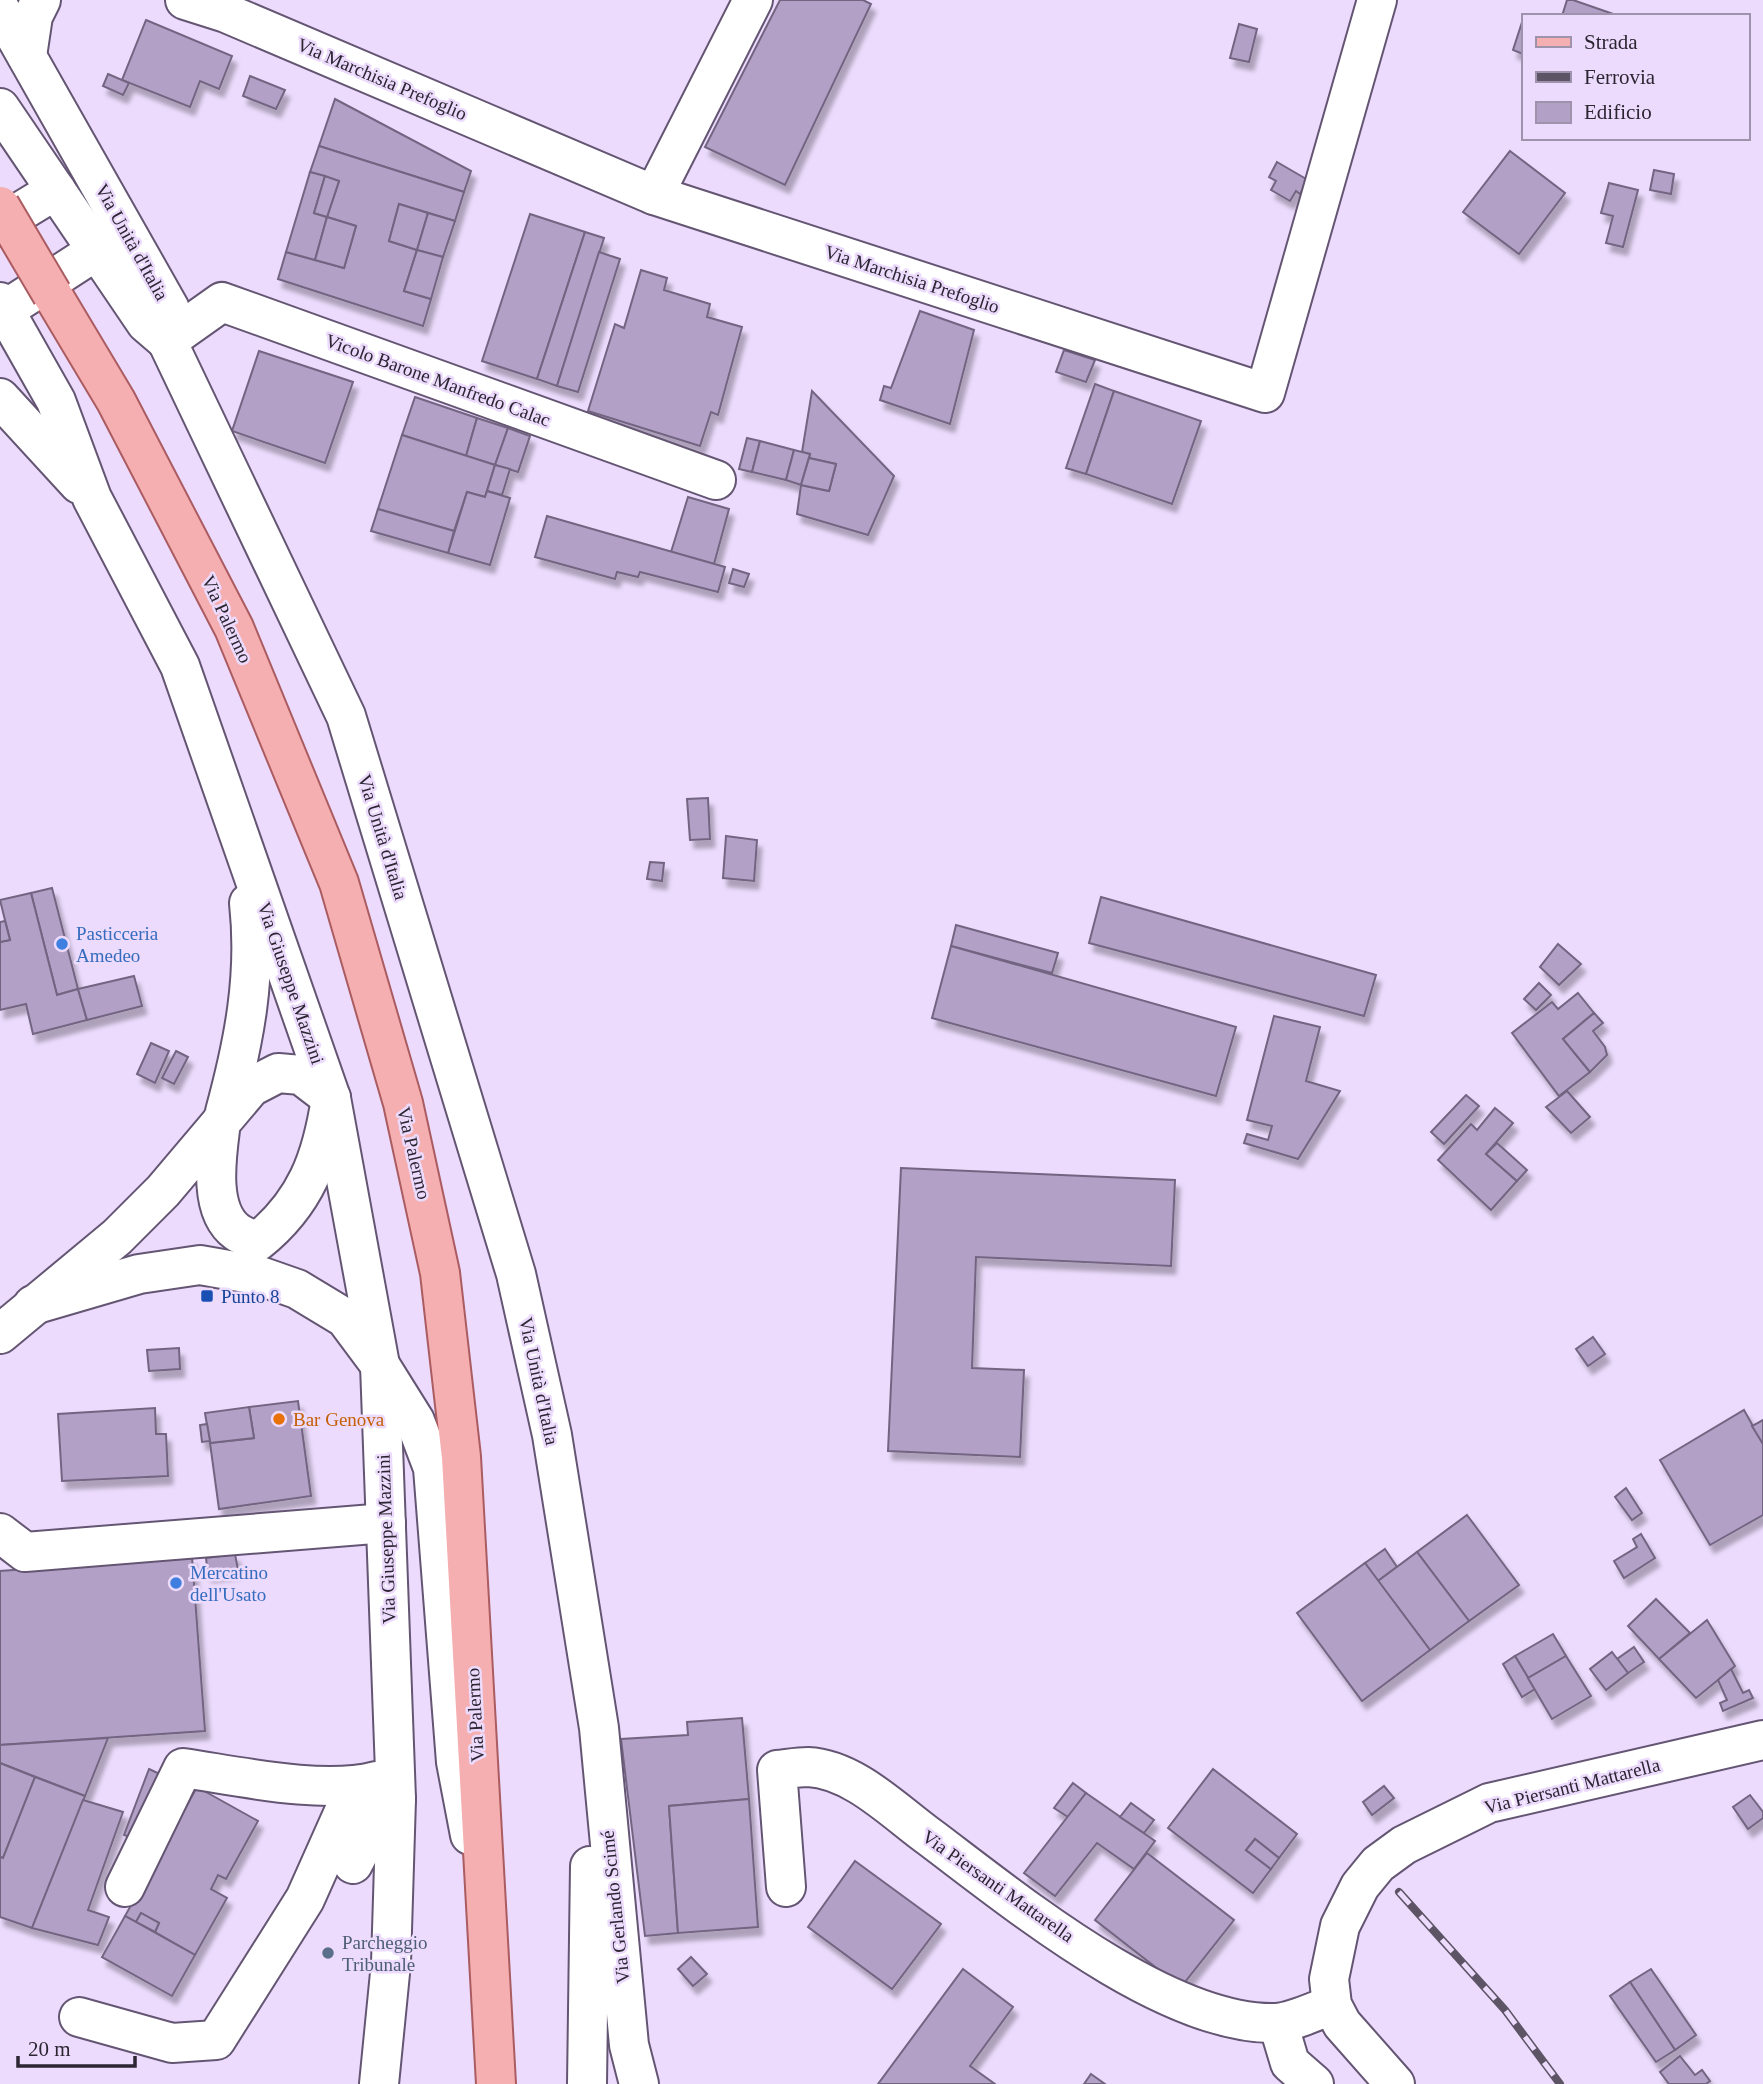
<svg xmlns="http://www.w3.org/2000/svg" width="1763" height="2084" font-family="'Times New Roman',serif">
<style>
.building{fill:#b3a0c6;stroke:#736582;stroke-width:2;filter:url(#shadow)}
.lines{fill:none;stroke-linecap:round;stroke-linejoin:round}
.minor-casing{stroke:#645673;stroke-width:42}
.major-casing{stroke:#aa5c61;stroke-width:42}
.minor{stroke:#fff;stroke-width:38}
.major{stroke:#f5afb0;stroke-width:38}
.rail-casing{stroke:#5d5466;stroke-width:8}
.rail{stroke:#ecdbfd;stroke-width:5;stroke-dasharray:16;stroke-linecap:butt}
.major-bridge-casing{stroke:#aa5c61;stroke-width:42;stroke-linecap:butt}
.major-bridge{stroke:#f5afb0;stroke-width:38}
.shop-dot{fill:#3f7fe0;stroke:#ecdbfd;stroke-width:2.5}
.transit-dot{fill:#1a4fb4;stroke:#ecdbfd;stroke-width:2.5}
.food-dot{fill:#e8710a;stroke:#ecdbfd;stroke-width:2.5}
.service-dot{fill:#5c6f8a;stroke:#ecdbfd;stroke-width:2.5}
.labels{text-anchor:middle;dominant-baseline:central;stroke-width:5;stroke-linejoin:round;paint-order:stroke}
.street-label{font-size:19px;fill:#2c2532;stroke:#ecdbfd}
.shop-label{font-size:19px;fill:#366cbe;stroke:#ecdbfd;text-anchor:start}
.transit-label{font-size:19px;fill:#164399;stroke:#ecdbfd;text-anchor:start}
.food-label{font-size:19px;fill:#c56008;stroke:#ecdbfd;text-anchor:start}
.service-label{font-size:19px;fill:#4e5e75;stroke:#ecdbfd;text-anchor:start}
</style>
<defs>
<filter id="shadow"><feDropShadow dx="4.5" dy="8" stdDeviation="2" flood-color="#0004"/></filter>
</defs>
<rect width="100%" height="100%" fill="#ecdbfd"/>
<!-- building -->
<g class="building">
<polygon points="780,0 863,0 871,4 785,185 705,147"/>
<polygon points="1567,0 1573,0 1619,16 1562,16"/>
<polygon points="1523,19 1523,54 1513,50"/>
<polygon points="146,20 232,56 219,89 200,81 190,107 122,80"/>
<polygon points="1239,24 1257,29 1249,62 1230,58"/>
<polygon points="108,74 129,83 123,95 103,86"/>
<polygon points="250,76 285,90 276,109 243,96"/>
<polygon points="335,99 471,171 464,192 319,146"/>
<polygon points="319,146 464,192 455,221 399,204 389,241 417,250 404,291 431,299 423,326 278,279 286,252 344,268 356,226 327,217 339,181 310,172"/>
<polygon points="1510,151 1565,193 1519,254 1463,212"/>
<polygon points="1277,162 1308,180 1300,194 1296,191 1290,201 1271,190 1276,181 1269,177"/>
<polygon points="1654,170 1674,174 1671,194 1650,190"/>
<polygon points="310,172 325,176 314,213 327,217 315,260 286,252"/>
<polygon points="325,176 339,181 327,217 314,213"/>
<polygon points="1609,183 1638,190 1623,247 1606,243 1613,216 1601,213"/>
<polygon points="399,204 428,213 417,250 389,241"/>
<polygon points="428,213 455,221 443,257 417,250"/>
<polygon points="530,214 585,232 537,379 482,361"/>
<polygon points="327,217 356,226 344,268 315,260"/>
<polygon points="585,232 604,238 557,386 537,379"/>
<polygon points="417,250 443,257 431,299 404,291"/>
<polygon points="599,252 620,259 578,392 557,386"/>
<polygon points="641,270 667,278 664,290 710,304 707,317 742,327 718,415 711,412 700,446 588,411 615,324 624,328"/>
<polygon points="920,311 974,330 950,424 880,400 884,386 891,388"/>
<polygon points="1064,350 1095,360 1086,382 1056,372"/>
<polygon points="259,351 353,382 325,463 232,431"/>
<polygon points="1095,384 1114,391 1086,474 1066,468"/>
<polygon points="812,391 894,476 868,535 797,514 801,485 829,491 836,464 809,458 810,454 802,452"/>
<polygon points="1114,391 1201,421 1172,504 1086,474"/>
<polygon points="415,397 477,418 466,456 402,435"/>
<polygon points="477,418 508,428 495,465 466,456"/>
<polygon points="508,428 530,436 518,472 495,465"/>
<polygon points="402,435 495,465 485,497 467,492 454,531 378,509"/>
<polygon points="747,438 760,441 752,472 739,469"/>
<polygon points="760,441 794,450 786,480 752,472"/>
<polygon points="794,450 810,454 801,485 786,480"/>
<polygon points="809,458 836,464 829,491 801,485"/>
<polygon points="495,465 510,469 502,495 487,491"/>
<polygon points="487,491 510,498 490,565 448,553 467,492 485,497"/>
<polygon points="688,497 729,509 714,564 671,552"/>
<polygon points="378,509 454,531 448,553 371,531"/>
<polygon points="547,516 725,567 718,592 640,572 638,577 617,572 615,579 535,557"/>
<polygon points="733,569 749,574 744,587 729,583"/>
<polygon points="708,798 710,839 690,840 687,799"/>
<polygon points="726,836 757,840 754,881 723,878"/>
<polygon points="650,862 664,863 662,881 647,879"/>
<polygon points="52,888 78,989 57,995 31,893"/>
<polygon points="31,893 57,995 78,989 87,1020 33,1034 26,1004 0,1010 0,942 10,940 0,900"/>
<polygon points="1101,897 1376,975 1364,1016 1089,943"/>
<polygon points="5,921 10,940 0,942 0,922"/>
<polygon points="956,925 1058,953 1052,973 951,946"/>
<polygon points="1558,944 1581,964 1559,985 1540,967"/>
<polygon points="951,946 1236,1027 1216,1096 932,1018"/>
<polygon points="134,976 142,1006 87,1020 78,989"/>
<polygon points="1539,983 1551,995 1536,1010 1524,999"/>
<polygon points="1578,993 1594,1013 1563,1039 1590,1072 1559,1096 1512,1033 1552,1002 1558,1009"/>
<polygon points="1594,1013 1603,1023 1593,1031 1605,1047 1607,1055 1590,1072 1563,1039"/>
<polygon points="1274,1016 1320,1027 1306,1081 1340,1091 1298,1159 1244,1143 1247,1134 1268,1140 1272,1126 1247,1120"/>
<polygon points="151,1043 169,1051 155,1083 137,1074"/>
<polygon points="176,1051 188,1057 174,1084 162,1078"/>
<polygon points="1567,1091 1590,1117 1571,1133 1546,1107"/>
<polygon points="1466,1095 1479,1106 1444,1144 1431,1132"/>
<polygon points="1495,1108 1513,1123 1486,1154 1517,1181 1491,1210 1438,1160 1471,1124 1477,1130"/>
<polygon points="1497,1143 1527,1170 1517,1181 1486,1154"/>
<polygon points="901,1168 1175,1180 1171,1266 976,1257 972,1368 1024,1370 1020,1457 888,1451"/>
<polygon points="1593,1337 1605,1354 1588,1366 1576,1349"/>
<polygon points="179,1348 180,1369 149,1371 147,1350"/>
<polygon points="298,1401 311,1496 219,1509 210,1443 254,1438 249,1407"/>
<polygon points="249,1407 254,1438 210,1443 205,1413"/>
<polygon points="155,1408 156,1434 166,1434 168,1476 62,1481 58,1414"/>
<polygon points="1744,1410 1763,1444 1763,1515 1710,1545 1660,1460"/>
<polygon points="1763,1420 1763,1444 1752,1426"/>
<polygon points="207,1424 210,1441 202,1442 200,1425"/>
<polygon points="1626,1488 1642,1513 1632,1520 1615,1497"/>
<polygon points="1467,1515 1519,1585 1469,1621 1417,1552"/>
<polygon points="1641,1534 1655,1558 1624,1578 1614,1561 1637,1547 1633,1539"/>
<polygon points="1385,1549 1397,1567 1378,1581 1365,1563"/>
<polygon points="1417,1552 1469,1621 1430,1650 1378,1581"/>
<polygon points="235,1554 238,1570 208,1574 206,1558"/>
<polygon points="192,1557 205,1731 0,1745 0,1571"/>
<polygon points="1365,1563 1430,1650 1362,1701 1297,1613"/>
<polygon points="1656,1599 1690,1633 1659,1659 1628,1626"/>
<polygon points="1707,1620 1735,1666 1696,1698 1659,1659"/>
<polygon points="1553,1634 1566,1656 1528,1678 1515,1656"/>
<polygon points="1634,1647 1644,1662 1628,1673 1617,1659"/>
<polygon points="1612,1652 1628,1673 1606,1690 1590,1669"/>
<polygon points="1515,1656 1535,1689 1522,1697 1503,1664"/>
<polygon points="1566,1656 1591,1696 1552,1719 1528,1678"/>
<polygon points="1731,1669 1743,1693 1749,1690 1753,1698 1723,1711 1720,1703 1727,1700 1718,1680"/>
<polygon points="742,1718 749,1799 669,1806 678,1933 645,1936 621,1739 688,1735 687,1722"/>
<polygon points="108,1738 85,1796 0,1763 0,1745"/>
<polygon points="0,1763 35,1777 3,1858 0,1857"/>
<polygon points="149,1769 162,1775 137,1840 124,1835"/>
<polygon points="1213,1769 1297,1834 1279,1858 1255,1839 1246,1850 1271,1869 1253,1893 1168,1828"/>
<polygon points="35,1777 85,1796 32,1928 0,1917 0,1857 3,1858"/>
<polygon points="1073,1783 1086,1793 1068,1817 1054,1808"/>
<polygon points="1384,1786 1394,1798 1372,1815 1363,1802"/>
<polygon points="197,1787 258,1821 226,1879 218,1875 211,1889 227,1898 195,1955 155,1932 159,1923 141,1913 136,1922 125,1916"/>
<polygon points="1086,1793 1155,1841 1134,1869 1097,1843 1055,1896 1024,1873"/>
<polygon points="1750,1795 1763,1812 1763,1818 1748,1829 1733,1807"/>
<polygon points="749,1799 758,1927 678,1933 669,1806"/>
<polygon points="83,1800 123,1812 88,1910 109,1917 98,1945 32,1928"/>
<polygon points="1131,1803 1154,1820 1144,1833 1120,1817"/>
<polygon points="1255,1839 1279,1858 1271,1869 1246,1850"/>
<polygon points="1147,1853 1234,1920 1181,1987 1095,1920"/>
<polygon points="855,1861 941,1924 892,1989 808,1927"/>
<polygon points="141,1913 159,1923 155,1932 136,1922"/>
<polygon points="125,1916 195,1955 172,1996 102,1957"/>
<polygon points="691,1957 707,1974 693,1986 678,1969"/>
<polygon points="963,1969 1013,2007 970,2066 995,2084 878,2084"/>
<polygon points="1651,1969 1696,2035 1675,2050 1630,1982"/>
<polygon points="1630,1982 1675,2050 1656,2062 1610,1996"/>
<polygon points="1680,2056 1695,2075 1702,2070 1710,2081 1706,2084 1669,2084 1660,2072"/>
<polygon points="1091,2074 1105,2084 1084,2084"/>
</g>
<g class="lines">
<defs>
<g id="minor">
<polyline points="185,0 226,13 654,195 1265,393 1377,0"/>
<polyline points="0,9 170,309 167,341 346,716 516,1274 552,1435 599,1728 629,2045 639,2084"/>
<polyline points="27,56 33,16 41,0"/>
<polyline points="0,108 146,323 167,341"/>
<polyline points="654,195 753,0"/>
<polyline points="0,224 56,190"/>
<polyline points="0,302 56,401 92,498 180,666 331,1098 380,1365 396,1799 391,1963 379,2084"/>
<polyline points="17,302 116,238"/>
<polyline points="167,341 222,302 716,480"/>
<polyline points="0,398 79,484"/>
<path d="M225 1112C244 1042 257 976 249 903"/>
<polyline points="33,1305 139,1274 200,1265 257,1275 297,1289 345,1318 380,1365 415,1421 433,1468 456,1762 470,1835"/>
<path d="M0 1334 117 1237 163 1191 251 1087 278 1073 301 1075 331 1098C322 1158 306 1203 257 1242 251 1239 243 1236 237 1232 207 1210 217 1154 221 1122"/>
<polyline points="0,1533 25,1552 386,1523"/>
<polyline points="353,1864 375,1822 396,1799"/>
<path d="M125 1887 183 1768C238 1776 323 1795 376 1781"/>
<path d="M786 1887 777 1770C787 1769 798 1767 808 1767 854 1769 896 1813 931 1838 1016 1902 1167 2026 1276 2023 1293 2022 1315 2011 1332 2005"/>
<polyline points="79,2017 172,2043 216,2040 305,1899 355,1787"/>
<polyline points="1278,2023 1290,2063 1314,2084"/>
<polyline points="587,2084 590,1866"/>
<polyline points="1395,2084 1342,2024 1332,2005 1329,1979 1340,1926 1360,1886 1378,1864 1404,1845 1489,1803 1763,1740"/>
</g>
<polyline id="major" points="52,294 116,401 234,628 339,883 403,1103 440,1273 461,1457 496,2084"/>
</defs>
<!-- minor casing -->
<use href="#minor" class="minor-casing"/>
<!-- major casing -->
<use href="#major" class="major-casing"/>
<!-- minor -->
<use href="#minor" class="minor"/>
<!-- major -->
<use href="#major" class="major"/>
<defs>
<polyline id="rail" points="1399,1892 1505,2010 1560,2084"/>
</defs>
<!-- rail casing -->
<use href="#rail" class="rail-casing"/>
<!-- rail -->
<use href="#rail" class="rail"/>
<defs>
<polyline id="major-bridge" points="0,206 52,294"/>
</defs>
<!-- major-bridge casing -->
<use href="#major-bridge" class="major-bridge-casing"/>
<!-- major-bridge -->
<use href="#major-bridge" class="major-bridge"/>
</g>
<!-- markers -->
<g class="shop-dot">
<circle cx="62" cy="944" r="7"/>
<circle cx="176" cy="1583" r="7"/>
</g>
<rect class="transit-dot" x="200" y="1289" width="14" height="14" rx="3.5"/>
<circle class="food-dot" cx="279" cy="1419" r="7"/>
<circle class="service-dot" cx="328" cy="1953" r="7"/>
<g class="labels">
<!-- street labels -->
<g class="street-label">
<text transform="translate(382 79) rotate(23)">Via Marchisia Prefoglio</text>
<text transform="translate(132 242) rotate(61)">Via Unità d'Italia</text>
<text transform="translate(912 279) rotate(18)">Via Marchisia Prefoglio</text>
<text transform="translate(438 380) rotate(20)">Vicolo Barone Manfredo Calac</text>
<text transform="translate(227 619) rotate(65)">Via Palermo</text>
<text transform="translate(383 837) rotate(73)">Via Unità d'Italia</text>
<text transform="translate(291 983) rotate(71)">Via Giuseppe Mazzini</text>
<text transform="translate(414 1153) rotate(77)">Via Palermo</text>
<text transform="translate(539 1381) rotate(78)">Via Unità d'Italia</text>
<text transform="translate(386 1539) rotate(-92)">Via Giuseppe Mazzini</text>
<text transform="translate(475 1715) rotate(-93)">Via Palermo</text>
<text transform="translate(1572 1786) rotate(-14)">Via Piersanti Mattarella</text>
<text transform="translate(998 1886) rotate(35)">Via Piersanti Mattarella</text>
<text transform="translate(615 1907) rotate(-96)">Via Gerlando Scimé</text>
</g>
<!-- shop labels -->
<g class="shop-label">
<text x="76" y="933">Pasticceria<tspan x="76" dy="22">Amedeo</tspan></text>
<text x="190" y="1572">Mercatino<tspan x="190" dy="22">dell'Usato</tspan></text>
</g>
<!-- transit labels -->
<g class="transit-label">
<text x="221" y="1296">Punto 8</text>
</g>
<!-- food labels -->
<g class="food-label">
<text x="293" y="1419">Bar Genova</text>
</g>
<!-- service labels -->
<g class="service-label">
<text x="342" y="1942">Parcheggio<tspan x="342" dy="22">Tribunale</tspan></text>
</g>
</g>
<!-- legend -->
<rect x="1522" y="14" width="228" height="126" fill="#ecdbfd" stroke="#9f92ac" stroke-width="2"/>
<rect x="1536" y="37" width="35" height="10" fill="#f5afb0" stroke="#9f92ac" stroke-width="2"/>
<text x="1584" y="49" font-size="21" fill="#2c2532">Strada</text>
<rect x="1536" y="72" width="35" height="10" fill="#5d5466" stroke="#9f92ac" stroke-width="2"/>
<text x="1584" y="84" font-size="21" fill="#2c2532">Ferrovia</text>
<rect x="1536" y="102" width="35" height="21" fill="#b3a0c6" stroke="#9f92ac" stroke-width="2"/>
<text x="1584" y="119" font-size="21" fill="#2c2532">Edificio</text>
<!-- scale -->
<path d="M18 2056v10h117v-10" fill="none" stroke="#2c2532" stroke-width="3.5"/>
<text x="28" y="2056" font-size="21" fill="#2c2532" stroke="#ecdbfd" stroke-width="5" paint-order="stroke">20 m</text>
</svg>
